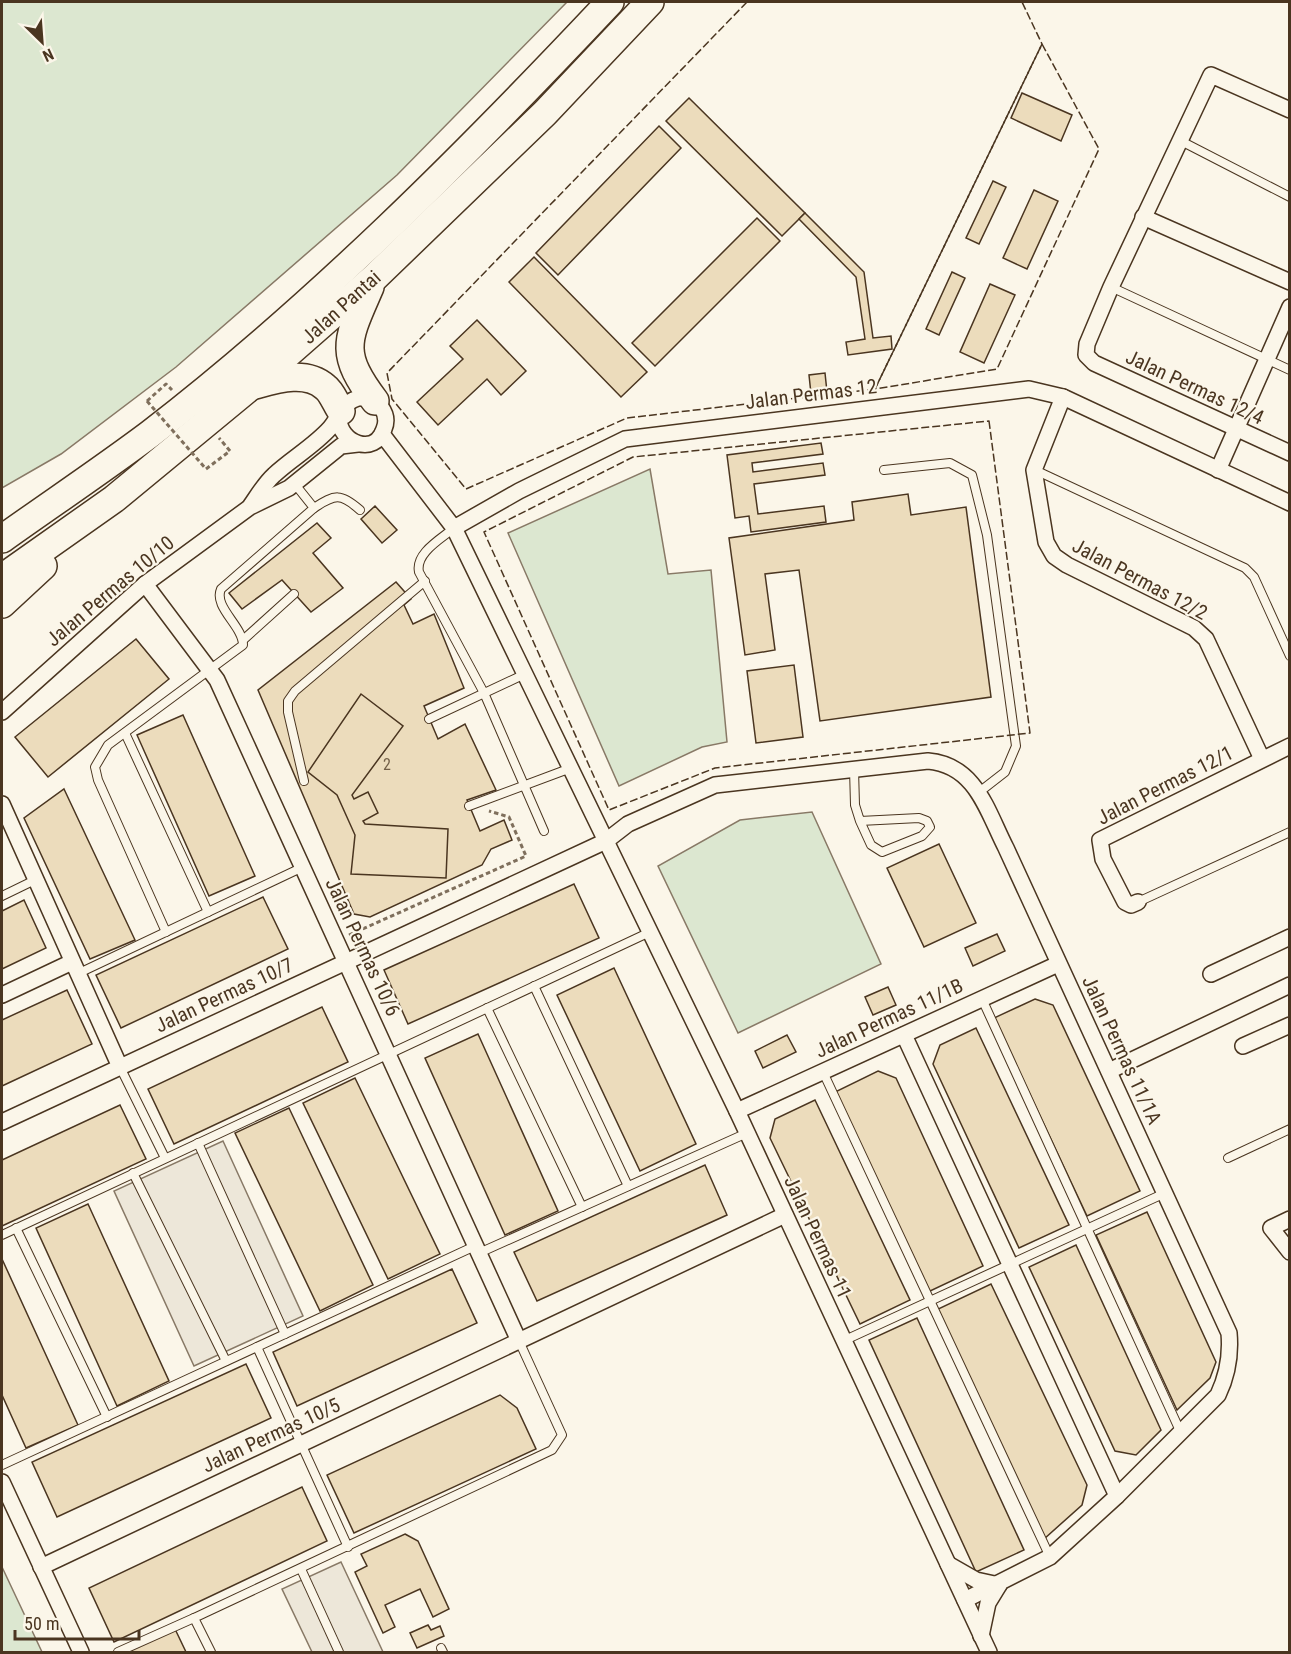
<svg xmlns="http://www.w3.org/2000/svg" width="1291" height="1654" font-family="'Roboto Condensed',sans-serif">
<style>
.green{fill:#dce7d0;stroke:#887966;stroke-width:1.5}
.parking{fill:#ede7d9;stroke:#887966;stroke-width:1.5}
.building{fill:#ecdcbc;stroke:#4a3520;stroke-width:1.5}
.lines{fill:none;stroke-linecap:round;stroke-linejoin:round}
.lane-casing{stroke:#4a3520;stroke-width:10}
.street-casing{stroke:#4a3520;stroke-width:18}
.highway-casing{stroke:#4a3520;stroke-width:30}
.path{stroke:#7f6f5c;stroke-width:3;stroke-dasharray:4.5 3;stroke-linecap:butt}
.lane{stroke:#fbf6e9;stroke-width:8}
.street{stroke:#fbf6e9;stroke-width:15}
.highway{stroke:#fbf6e9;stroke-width:27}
.path-bridge{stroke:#7f6f5c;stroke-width:3;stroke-dasharray:4.5 3;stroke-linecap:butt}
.fence{stroke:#4a3520;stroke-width:1.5;stroke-dasharray:8 3;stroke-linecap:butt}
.labels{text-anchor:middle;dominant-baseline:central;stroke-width:4.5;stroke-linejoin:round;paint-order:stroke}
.number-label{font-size:16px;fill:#725f47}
.street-label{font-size:20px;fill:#4a3520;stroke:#fbf6e9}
</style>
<rect width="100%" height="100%" fill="#fbf6e9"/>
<!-- green -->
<g class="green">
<polygon points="2,2 567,2 397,175 176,367 61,454 2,488"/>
<polygon points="650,469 668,574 711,570 727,742 702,747 619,786 508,533"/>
<polygon points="812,812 881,964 738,1033 658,866 740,820"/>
<polygon points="2,1567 42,1652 2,1652"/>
</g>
<!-- parking -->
<g class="parking">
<polygon points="223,1141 303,1316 194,1366 114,1191"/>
<polygon points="341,1562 383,1652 312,1652 282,1589"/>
</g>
<!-- building -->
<g class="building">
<polygon points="1022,93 1072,115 1061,141 1011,118"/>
<polygon points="689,98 805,213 782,236 666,121"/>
<polygon points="659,126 681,148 558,275 536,253"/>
<polygon points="993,181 1006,187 979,244 966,238"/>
<polygon points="1034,190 1058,201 1027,269 1003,258"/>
<polygon points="805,213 864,272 873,338 891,336 892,349 848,355 846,342 865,339 856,277 799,219"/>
<polygon points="757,218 780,241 655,366 632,343"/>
<polygon points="534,257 647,372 621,397 509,282"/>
<polygon points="952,272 965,278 939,335 926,329"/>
<polygon points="990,284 1015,295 984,363 960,352"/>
<polygon points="477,320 526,371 501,395 487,379 438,425 417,402 463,359 450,346"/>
<polygon points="825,373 827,392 811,394 809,375"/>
<polygon points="821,443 823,454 752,463 753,472 823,463 825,475 754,484 758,514 824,506 826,522 751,532 749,516 735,518 727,455"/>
<polygon points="908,494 911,515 966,507 991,697 820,721 799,570 765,574 775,650 745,655 729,538 854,520 852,502"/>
<polygon points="375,506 397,530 382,543 361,519"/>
<polygon points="317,523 331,538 313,553 343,588 311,612 282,580 242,609 229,593"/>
<polygon points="396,582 411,599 404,605 413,624 434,614 464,688 424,706 438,739 465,724 496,790 467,800 480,831 504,820 512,840 491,849 482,865 370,917 354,914 258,690"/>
<polygon points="136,639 169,679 48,777 15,737"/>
<polygon points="794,665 803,737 756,743 747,671"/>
<polygon points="361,694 403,726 352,795 354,799 368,792 378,813 363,821 365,824 448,829 446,878 351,874 355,835 337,795 308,772"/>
<polygon points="183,715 255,876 209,896 137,735"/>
<polygon points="64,789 135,940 90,959 24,818"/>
<polygon points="939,844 976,923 924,947 887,868"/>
<polygon points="574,884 599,938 408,1024 384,970"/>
<polygon points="263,897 288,949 121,1028 96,975"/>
<polygon points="24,900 46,948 2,969 2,911"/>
<polygon points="997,934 1005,951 973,966 965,948"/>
<polygon points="614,968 696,1144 640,1171 557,995"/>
<polygon points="888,987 896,1005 873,1015 865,997"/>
<polygon points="67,990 92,1044 2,1086 2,1020"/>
<polygon points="1035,999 1053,1005 1140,1191 1087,1216 994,1018"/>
<polygon points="322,1007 348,1062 174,1144 148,1089"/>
<polygon points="976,1028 1069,1225 1019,1248 933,1064 940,1045"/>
<polygon points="478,1034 558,1211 505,1235 425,1058"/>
<polygon points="787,1035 796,1052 763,1068 755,1051"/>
<polygon points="878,1071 896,1078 983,1266 928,1292 833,1093"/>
<polygon points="355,1078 440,1254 388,1279 303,1103"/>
<polygon points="815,1100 910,1300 860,1324 770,1138 775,1119"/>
<polygon points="120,1105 146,1159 2,1226 2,1160"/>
<polygon points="289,1108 373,1285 320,1311 235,1133"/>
<polygon points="705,1165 727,1215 537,1301 514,1252"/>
<polygon points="88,1204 169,1381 117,1406 36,1228"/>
<polygon points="1147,1212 1216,1362 1210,1378 1177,1410 1096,1235"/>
<polygon points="1076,1245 1161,1430 1136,1455 1115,1451 1029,1267"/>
<polygon points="2,1259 78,1425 26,1448 2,1395"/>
<polygon points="452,1269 477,1323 297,1406 273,1352"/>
<polygon points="991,1284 1087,1485 1082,1505 1044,1539 936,1310"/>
<polygon points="917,1318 1024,1550 976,1572 869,1340"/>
<polygon points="246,1364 271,1418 57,1517 32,1462"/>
<polygon points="500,1395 517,1408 536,1449 354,1533 327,1475"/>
<polygon points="302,1487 327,1541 114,1642 89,1588"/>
<polygon points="405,1534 418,1541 449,1609 433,1617 420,1589 385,1605 395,1627 383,1633 355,1572 367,1566 361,1554"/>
<polygon points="428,1625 431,1630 440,1626 444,1636 417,1648 410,1633"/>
<polygon points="175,1629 186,1652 125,1652"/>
</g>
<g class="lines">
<defs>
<g id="lane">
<polyline points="1179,140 1290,197"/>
<polyline points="1111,287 1290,370"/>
<polyline points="884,470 950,463 972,475 987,535 1016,746 1005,772 978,793"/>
<polyline points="1035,470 1245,568 1254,577 1290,656"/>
<path d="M314 508C335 494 341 493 360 510"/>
<path d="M454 528C441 539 415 553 419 572L484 693 544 831"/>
<polyline points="243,640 294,594"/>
<polyline points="429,719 525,674"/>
<polyline points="125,733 208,912"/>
<polyline points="854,769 855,805 860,821 919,818 927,821 930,827 922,836 882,852 871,845 860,821"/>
<polyline points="304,781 288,712 288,701 295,691 425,581"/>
<polyline points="469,806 571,768"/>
<polyline points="2,896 37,879"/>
<polyline points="1138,902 1290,832"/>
<path d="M166 932 98 780 95 767 108 745 243 645C243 626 213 607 221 589L314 508 294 483"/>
<polyline points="77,974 303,867"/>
<polyline points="534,986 628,1186"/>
<polyline points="982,999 1181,1433"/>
<polyline points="487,1008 582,1207"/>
<polyline points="120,1067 165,1158"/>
<polyline points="823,1072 1050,1557"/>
<polyline points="198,1143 285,1334"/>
<polyline points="1228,1158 1290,1129"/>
<polyline points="133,1173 226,1361"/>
<polyline points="16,1228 107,1417"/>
<polyline points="2,1235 650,932"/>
<polyline points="479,1253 747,1133"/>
<polyline points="843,1341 1165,1193"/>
<polyline points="257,1347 348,1547"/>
<polyline points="2,1465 475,1246"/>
<polyline points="301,1569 339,1652"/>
<polyline points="441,1648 443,1652"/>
<polyline points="118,1652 194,1618"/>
<polyline points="211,1652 194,1618 552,1450 562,1435 519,1341"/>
</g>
<g id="street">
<polyline points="1290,110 1211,75 1111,287 1087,344 1086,355 1094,363 1290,453"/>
<polyline points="1143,217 1290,282"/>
<polyline points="1063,397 1034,470 1046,542 1054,556 1067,565 1194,628 1206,639 1262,759"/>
<polyline points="382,434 454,528 737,1111 989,1652"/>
<polyline points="1218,470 1290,307"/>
<path d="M251 505C258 495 265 483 274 475 291 459 314 446 330 428 338 419 342 405 353 400 363 395 375 399 381 407 386 414 387 422 384 429 375 457 339 443 339 418"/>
<polyline points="454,528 519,491 625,439 1029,389 1063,397 1290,503"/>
<polyline points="145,584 217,680 519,1341"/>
<polyline points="2,712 145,584 250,507 289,488 341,446 358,444"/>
<polyline points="2,804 120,1067"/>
<polyline points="1138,902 1131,905 1125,902 1103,859 1100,840 1290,746"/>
<polyline points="1211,974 1290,937"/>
<polyline points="2,995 72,962"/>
<polyline points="904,1035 1117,1496"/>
<polyline points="1243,1046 1290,1025"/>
<polyline points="1109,1071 1290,985"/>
<polyline points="737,1111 1058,964"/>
<path d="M2 1122 606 841 628 824 715 785 928 761C976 765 987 811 1006 848L1229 1333C1231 1355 1228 1374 1218 1395L1117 1496 1050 1557 965 1600"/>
<polyline points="1290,1219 1271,1228 1290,1252"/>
<polyline points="2,1482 81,1652"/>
<polyline points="948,1564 976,1580 999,1585"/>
<polyline points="41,1567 785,1215"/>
<polyline points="981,1636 988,1603 999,1585"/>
</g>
<g id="highway">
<path d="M370 287C347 340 338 352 375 401"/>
<path d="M255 385C277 379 306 370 325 387 332 392 336 404 341 411"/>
<path d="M2 539C51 504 102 470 150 434 315 307 468 153 610 2"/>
<polyline points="2,578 114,499 251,386 374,278 545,113 650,2"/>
<polyline points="2,604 43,566"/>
</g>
</defs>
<!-- lane casing -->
<use href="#lane" class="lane-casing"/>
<!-- street casing -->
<use href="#street" class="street-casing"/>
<!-- highway casing -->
<use href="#highway" class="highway-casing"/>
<!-- path -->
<g class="path">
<polyline points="147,401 166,384 172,390"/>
<polyline points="206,469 230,451 219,438"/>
<polyline points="349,935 526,856 509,817 489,811"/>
</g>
<!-- lane -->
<use href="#lane" class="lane"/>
<!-- street -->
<use href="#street" class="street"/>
<!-- highway -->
<use href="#highway" class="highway"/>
<!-- path-bridge -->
<polyline class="path-bridge" points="147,401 206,469"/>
<!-- fence -->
<g class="fence">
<polyline points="747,2 387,373 392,399 466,489 627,418 875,389 1042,44 1022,2"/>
<polygon points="1042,44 1099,149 997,369 875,389"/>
<polygon points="989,421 1030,733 715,768 609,810 484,532 633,457"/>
</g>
</g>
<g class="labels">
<!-- number labels -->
<g class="number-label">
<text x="387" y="764">2</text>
</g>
<!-- street labels -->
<g class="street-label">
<text transform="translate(341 307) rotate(-42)">Jalan Pantai</text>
<text transform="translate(1195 387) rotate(25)">Jalan Permas 12/4</text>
<text transform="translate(811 394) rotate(-7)">Jalan Permas 12</text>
<text transform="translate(1140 579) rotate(28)">Jalan Permas 12/2</text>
<text transform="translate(110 591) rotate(-40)">Jalan Permas 10/10</text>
<text transform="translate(1165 785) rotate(-27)">Jalan Permas 12/1</text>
<text transform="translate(363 947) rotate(65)">Jalan Permas 10/6</text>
<text transform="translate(224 995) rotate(-25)">Jalan Permas 10/7</text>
<text transform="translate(889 1018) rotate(-25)">Jalan Permas 11/1B</text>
<text transform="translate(1122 1050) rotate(65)">Jalan Permas 11/1A</text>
<text transform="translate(818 1237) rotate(65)">Jalan Permas 11</text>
<text transform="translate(271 1435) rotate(-25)">Jalan Permas 10/5</text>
</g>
</g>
<!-- border -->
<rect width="1291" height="1654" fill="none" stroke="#4a3520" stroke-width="6"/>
<!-- north arrow -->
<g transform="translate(42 42) rotate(155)" stroke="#fbf6e9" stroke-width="4.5" paint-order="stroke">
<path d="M0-4.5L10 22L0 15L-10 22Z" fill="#4a3520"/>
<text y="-9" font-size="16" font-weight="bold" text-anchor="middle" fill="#4a3520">N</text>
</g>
<!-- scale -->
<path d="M15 1630v9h124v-9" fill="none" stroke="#4a3520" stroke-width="3"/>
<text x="24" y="1630" font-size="18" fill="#4a3520" stroke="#fbf6e9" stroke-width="4.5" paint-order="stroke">50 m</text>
</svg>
